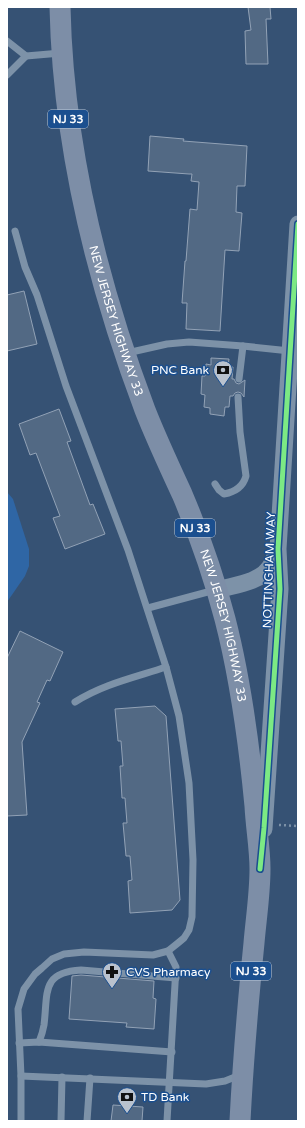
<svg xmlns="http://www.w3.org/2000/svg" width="305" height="1128" font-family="'Varela Round',sans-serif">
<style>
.green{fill:#2f66a5}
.building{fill:#526984;stroke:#92a2b6}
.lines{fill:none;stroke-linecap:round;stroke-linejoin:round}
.path{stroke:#7d92a8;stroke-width:2.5;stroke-dasharray:2 3;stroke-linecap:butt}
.service{stroke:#7d92a8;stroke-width:7}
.tertiary{stroke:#7d92a8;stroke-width:17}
.primary{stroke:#7d8ea7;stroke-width:21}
.cycleway-casing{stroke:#1b4f8f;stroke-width:8}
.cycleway{stroke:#7ce984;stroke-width:5}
.labels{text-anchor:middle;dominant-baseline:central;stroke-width:3;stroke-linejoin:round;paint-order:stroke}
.shield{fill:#1b4f8f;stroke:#bbcadd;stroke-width:1}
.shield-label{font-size:11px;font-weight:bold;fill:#fff}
.street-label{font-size:12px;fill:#fff;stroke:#1b4f8f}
.poi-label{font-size:12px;fill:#fff;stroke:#1b4f8f;text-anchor:start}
</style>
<rect width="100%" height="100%" fill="#365274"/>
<!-- green -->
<polygon class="green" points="7,492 13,499 29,549 29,566 25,576 7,602"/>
<!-- building -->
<g class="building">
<polygon points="248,7 270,7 271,19 266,19 268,64 246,64 245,31 251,30"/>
<polygon points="150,136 184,139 183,141 247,146 245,186 237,186 236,212 242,213 239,251 225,250 220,331 186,329 187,303 182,303 185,261 186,261 190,209 197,210 199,182 191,181 192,174 189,174 148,171"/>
<polygon points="24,291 37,344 7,351 7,295"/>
<polygon points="211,358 229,359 228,367 233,367 232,379 234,379 236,383 239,384 245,380 244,397 241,393 238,392 235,393 233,396 230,396 229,407 225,407 224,416 210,414 210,408 204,407 205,395 201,394 202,376 205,376 206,364 211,365"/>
<polygon points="59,409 71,441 67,442 90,505 93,504 105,534 65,549 53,518 60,516 36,453 30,455 19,424"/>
<polygon points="20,631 63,652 50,681 47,680 37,702 40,703 22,742 27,815 7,816 7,658"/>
<polygon points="155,706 166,716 180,900 172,910 130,913 128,881 132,880 130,856 126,856 123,823 127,823 125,798 122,798 120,766 123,766 121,741 118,741 115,709"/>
<polygon points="81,975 154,981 153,998 156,999 154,1029 126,1027 127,1023 69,1019 72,976"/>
<polygon points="113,1105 143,1107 142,1121 111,1121"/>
</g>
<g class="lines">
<!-- path -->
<polyline class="path" points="279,825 298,826"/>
<!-- service -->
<g class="service">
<polyline points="7,41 26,56"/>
<polyline points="7,75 26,56 61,53"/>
<polyline points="15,231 25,267 37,295 66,386 128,550 166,667 179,716 189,783 193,860 192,917 189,930 184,938 178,943 168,951 153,955 84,952 64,954 52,959 42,968 35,974 24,989 18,1009 21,1076 21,1121"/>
<polyline points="127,353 167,344 189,342 243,346 290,351"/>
<polyline points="239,379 243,346"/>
<path d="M215 484 219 490 224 494C235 492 243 487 246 476L240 432 238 397"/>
<polyline points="148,608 215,590"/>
<path d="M75 702C103 684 136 677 166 667"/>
<path d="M39 1042C41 1037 43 1031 44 1025 48 993 41 972 81 970L176 978"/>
<polyline points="19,1043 39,1042 172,1052"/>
<polyline points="21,1076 206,1084 225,1081 240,1075"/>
<polyline points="61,1121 62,1077"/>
<polyline points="87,1121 90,1078"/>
<polyline points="167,1121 176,967 168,951"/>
</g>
<!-- tertiary -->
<g class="tertiary">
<path d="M217 590C233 585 259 583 269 568 273 563 275 556 277 551"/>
<polyline points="264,829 280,589 278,549 298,224"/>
</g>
<!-- primary -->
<path class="primary" id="s1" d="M60 7C63 146 96 280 145 410 156 438 169 466 182 494 199 534 214 577 225 619 241 681 249 743 255 806 256 827 260 848 260 869 260 894 256 919 254 943 248 1003 243 1062 240 1121"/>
<defs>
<polyline id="cycleway" points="260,869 264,828 280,589 278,549 298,224"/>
</defs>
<!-- cycleway casing -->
<use href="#cycleway" class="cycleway-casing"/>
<!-- cycleway -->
<use href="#cycleway" class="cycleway"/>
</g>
<!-- icons -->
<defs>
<symbol id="bank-pin" viewBox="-11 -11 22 30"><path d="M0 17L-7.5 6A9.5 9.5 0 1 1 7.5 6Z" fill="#b9c2ce" stroke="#1b4f8f"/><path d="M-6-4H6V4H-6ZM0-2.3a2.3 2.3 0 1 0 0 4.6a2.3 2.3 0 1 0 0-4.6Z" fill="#111"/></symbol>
<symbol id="pharmacy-pin" viewBox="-11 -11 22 30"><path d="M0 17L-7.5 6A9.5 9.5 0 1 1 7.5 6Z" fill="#b9c2ce" stroke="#1b4f8f"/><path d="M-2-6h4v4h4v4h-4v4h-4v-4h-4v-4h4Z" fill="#111"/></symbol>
</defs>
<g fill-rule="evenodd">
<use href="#bank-pin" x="212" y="359" width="22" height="30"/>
<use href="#pharmacy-pin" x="101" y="961" width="22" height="30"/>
<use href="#bank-pin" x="116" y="1086" width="22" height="30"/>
</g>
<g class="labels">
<!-- shield labels -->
<g class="shield">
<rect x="48" y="110" width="40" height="18" rx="3"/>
<rect x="175" y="519" width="40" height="18" rx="3"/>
<rect x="231" y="962" width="40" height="18" rx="3"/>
</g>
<g class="shield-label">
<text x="68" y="119">NJ 33</text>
<text x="195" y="528">NJ 33</text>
<text x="251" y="971">NJ 33</text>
</g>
<!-- street labels -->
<g class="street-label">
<text stroke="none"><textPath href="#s1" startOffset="320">NEW JERSEY HIGHWAY 33</textPath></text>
<text transform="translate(269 570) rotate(-88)">NOTTINGHAM WAY</text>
<text stroke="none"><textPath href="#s1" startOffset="644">NEW JERSEY HIGHWAY 33</textPath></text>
</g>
<!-- poi labels -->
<g class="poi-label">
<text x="209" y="370" text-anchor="end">PNC Bank</text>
<text x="126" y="972">CVS Pharmacy</text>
<text x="141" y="1097">TD Bank</text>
</g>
</g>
<!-- border -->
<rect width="305" height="1128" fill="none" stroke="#ffffff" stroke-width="16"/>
</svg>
